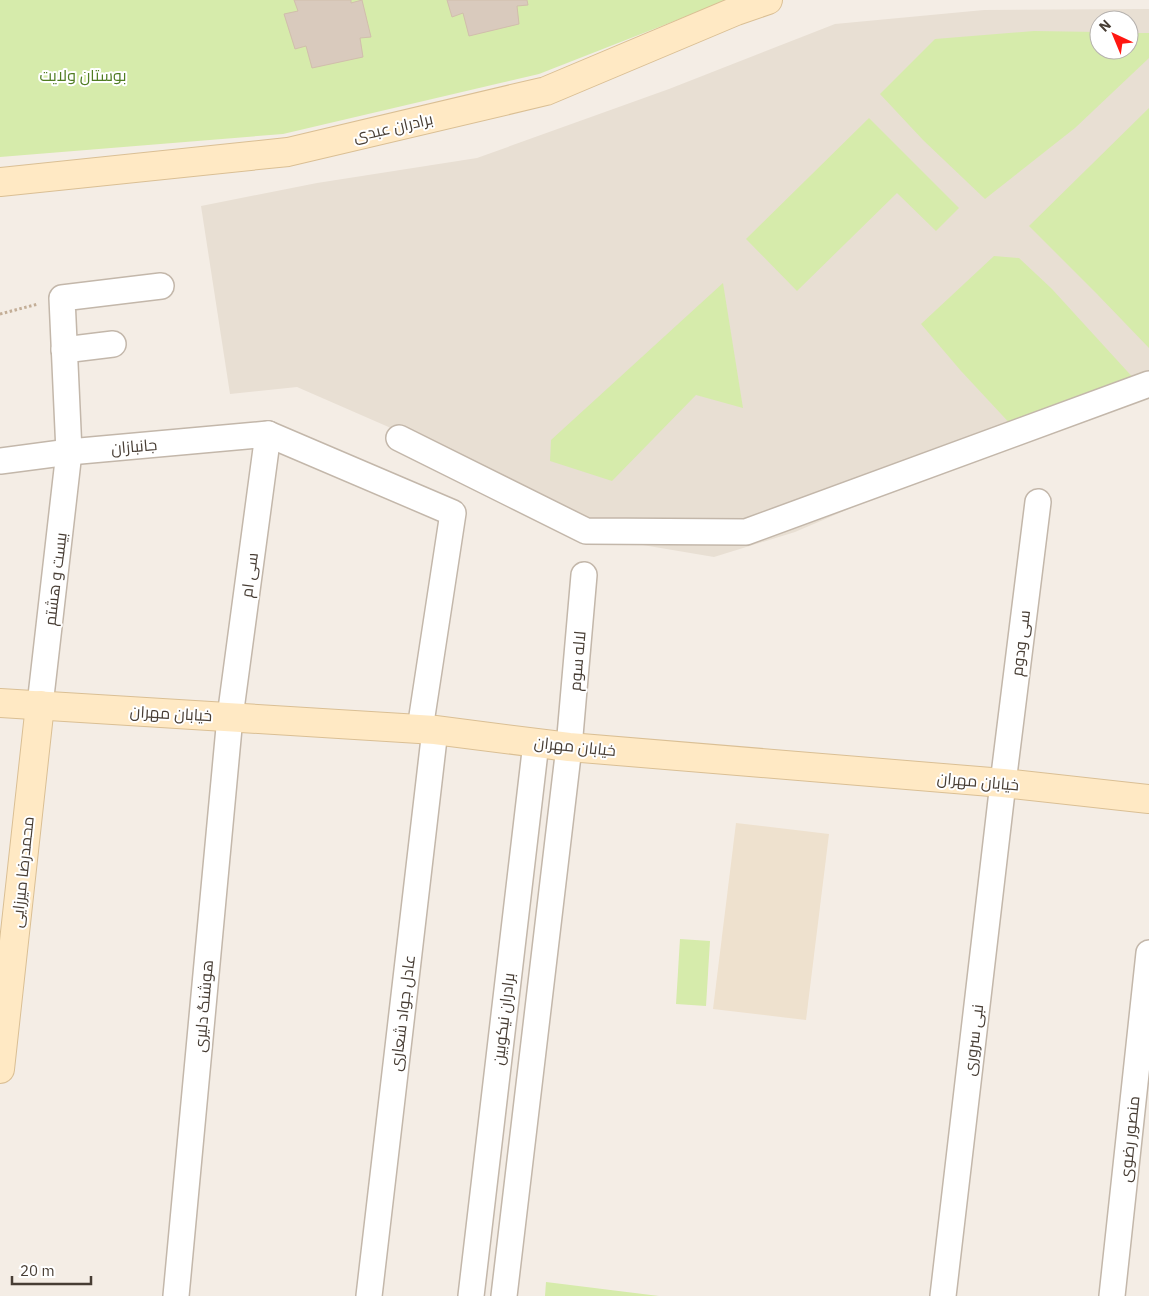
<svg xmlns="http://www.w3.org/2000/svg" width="1149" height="1296" font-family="'IBM Plex Sans',Cairo,sans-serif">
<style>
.residential{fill:#e8dfd3;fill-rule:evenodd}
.education{fill:#eee1ce}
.green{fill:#d6ebab}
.building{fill:#d9cabd;stroke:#d1beac}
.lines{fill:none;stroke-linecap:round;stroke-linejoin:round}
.street-casing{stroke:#c3b7aa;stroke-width:28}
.secondary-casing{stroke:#dabf94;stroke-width:30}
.path{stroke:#c3ae97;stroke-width:3;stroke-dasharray:2.5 2.5;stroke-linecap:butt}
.street{stroke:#fff;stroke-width:25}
.secondary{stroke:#ffe9c4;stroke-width:28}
.labels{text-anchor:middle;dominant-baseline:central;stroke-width:4;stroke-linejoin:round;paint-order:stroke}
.park-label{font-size:16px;fill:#507c23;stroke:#fff}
.street-label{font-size:16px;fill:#473d34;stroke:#fff}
</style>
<rect width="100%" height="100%" fill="#f4ede5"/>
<!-- residential -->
<path class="residential" d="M1149 9V386L1019 436 795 532 714 557 625 542 487 470 297 387 230 394 201 206 317 183 477 158 669 89 835 24 984 10ZM1099 20H1129V50H1099Z"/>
<!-- education -->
<polygon class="education" points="736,823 829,834 806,1020 713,1009"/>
<!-- green -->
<g class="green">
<polygon points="0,0 728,0 539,74 283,134 0,157"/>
<polygon points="1034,31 1099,32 1099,50 1129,50 1129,33 1149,33 1149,58 1075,128 985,199 923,140 880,94 935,39"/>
<polygon points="1149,108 1149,348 1097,294 1029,226"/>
<polygon points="869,118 959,208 936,231 897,193 797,291 746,239"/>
<polygon points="994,256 1019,258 1052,289 1137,382 1015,429 961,371 921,324"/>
<polygon points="723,283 743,408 696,395 612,481 550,461 551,440"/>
<polygon points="680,939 710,941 706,1006 676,1004"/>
<polygon points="546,1282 659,1296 545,1296"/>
</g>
<!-- building -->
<g class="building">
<polygon points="294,0 351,0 351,3 362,0 371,37 360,38 363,57 312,68 306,46 295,49 284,14 298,11"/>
<polygon points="447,0 527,0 528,5 517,6 519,24 469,36 463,13 452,17"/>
</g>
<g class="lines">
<defs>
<g id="street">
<polyline points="64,350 113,344"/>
<polyline points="399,438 586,531 746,532 1149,384"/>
<polyline points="0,461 69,452 268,434 453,513 420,729"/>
<polyline points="40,705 69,452 62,298 161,286"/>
<polyline points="176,1296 230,717 268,434"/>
<polyline points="369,1296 435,730"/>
<polyline points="471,1296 536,743"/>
<polyline points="504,1296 569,747 584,575"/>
<polyline points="943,1296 1003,783 1038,502"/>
<polyline points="1112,1296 1149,953"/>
</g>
<g id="secondary">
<polyline points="0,182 288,152 546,91 736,11 768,0"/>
<polyline points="0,703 435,730 569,747 1003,783 1149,799"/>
<polyline points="0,1069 40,705"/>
</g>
</defs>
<!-- street casing -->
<use href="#street" class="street-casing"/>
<!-- secondary casing -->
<use href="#secondary" class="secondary-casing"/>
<!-- path -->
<polyline class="path" points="0,314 38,304"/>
<!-- street -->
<use href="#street" class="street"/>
<!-- secondary -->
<use href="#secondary" class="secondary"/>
</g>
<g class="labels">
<!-- park labels -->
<g class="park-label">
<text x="83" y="75">بوستان ولایت</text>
</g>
<!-- street labels -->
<g class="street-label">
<text transform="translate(393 127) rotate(-13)">برادران عبدی</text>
<text transform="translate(134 446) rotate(-5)">جانبازان</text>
<text transform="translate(249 575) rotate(-82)">سی ام</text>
<text transform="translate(55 579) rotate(-83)">بیست و هشتم</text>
<text transform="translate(1020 643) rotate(-83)">سی ودوم</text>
<text transform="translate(577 661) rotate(-85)">لاله سوم</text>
<text transform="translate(171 713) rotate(3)">خیابان مهران</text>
<text transform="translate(575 746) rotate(6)">خیابان مهران</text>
<text transform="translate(978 781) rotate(5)">خیابان مهران</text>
<text transform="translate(22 872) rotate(-84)">محمدرضا میرزایی</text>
<text transform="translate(203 1006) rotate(-85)">هوشنگ دلیری</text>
<text transform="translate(402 1013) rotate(-83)">عادل جواد شعاری</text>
<text transform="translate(503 1019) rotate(-83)">برادران نیکوبین</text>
<text transform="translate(973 1040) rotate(-83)">نبی سروری</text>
<text transform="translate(1129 1139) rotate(-84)">منصور رضوی</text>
</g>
</g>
<!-- north arrow -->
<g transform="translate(1114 35) rotate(316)"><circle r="24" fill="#ffffff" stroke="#b5b1ae"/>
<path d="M0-4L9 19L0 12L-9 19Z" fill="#ff1711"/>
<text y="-8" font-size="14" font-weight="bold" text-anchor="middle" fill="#473d34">N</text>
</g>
<!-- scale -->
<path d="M12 1276v8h79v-8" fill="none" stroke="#473d34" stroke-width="2.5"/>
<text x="20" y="1276" font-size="15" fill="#473d34" stroke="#ffffff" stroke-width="4" paint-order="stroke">20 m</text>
</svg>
